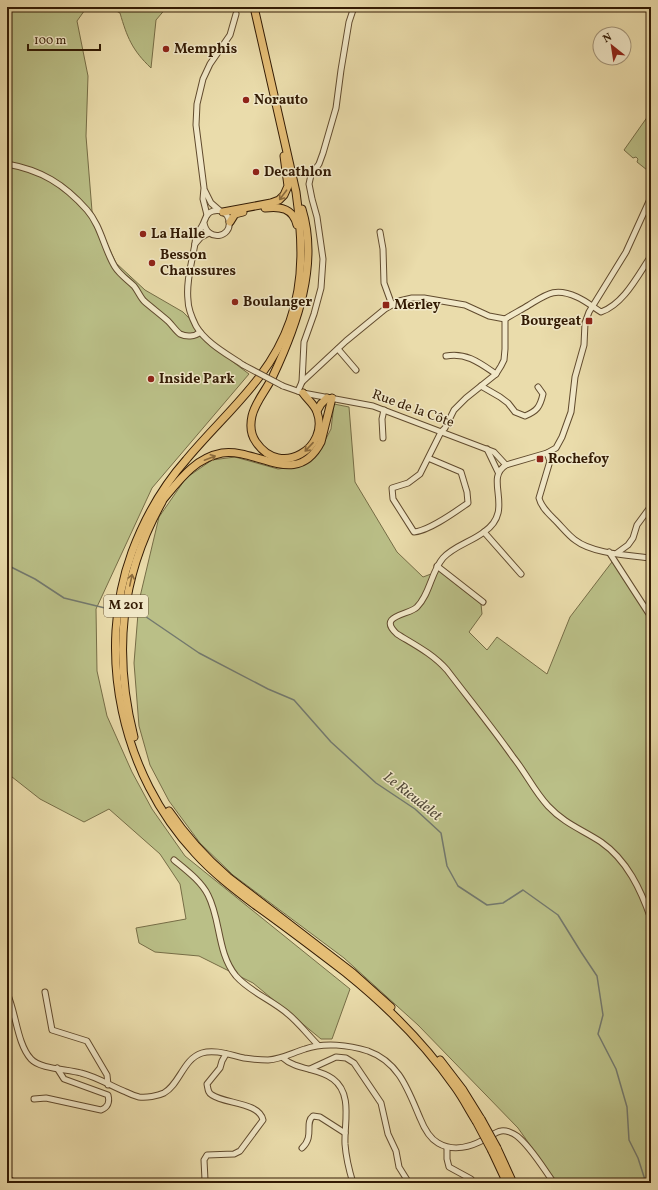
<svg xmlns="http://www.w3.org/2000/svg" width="658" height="1190" font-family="Vollkorn,serif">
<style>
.green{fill:#babf87;stroke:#766d46}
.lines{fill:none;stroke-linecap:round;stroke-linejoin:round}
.stream{stroke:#73796e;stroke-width:1.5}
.minor-casing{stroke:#614b2e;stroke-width:7}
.major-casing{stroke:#331b04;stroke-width:8}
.highway-casing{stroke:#331b04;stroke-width:9}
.minor{stroke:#f1e8c8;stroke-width:5}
.major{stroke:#e5be76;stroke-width:6}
.highway{stroke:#e5be76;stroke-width:7}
.minor-bridge-casing{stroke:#614b2e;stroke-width:7;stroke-linecap:butt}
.highway-bridge-casing{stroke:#331b04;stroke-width:9;stroke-linecap:butt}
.minor-bridge{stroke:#f1e8c8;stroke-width:5}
.highway-bridge{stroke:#e5be76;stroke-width:7}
.oneway{stroke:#8c6c3d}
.poi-dot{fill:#8f2418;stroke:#f1e8c8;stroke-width:1.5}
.labels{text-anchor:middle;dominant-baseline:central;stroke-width:3;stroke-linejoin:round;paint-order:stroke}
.shield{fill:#f1e8c8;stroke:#6c583f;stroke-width:1}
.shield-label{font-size:13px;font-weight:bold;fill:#331b04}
.poi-label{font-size:14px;font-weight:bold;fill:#331b04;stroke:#f1e8c8;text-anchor:start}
.street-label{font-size:14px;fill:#331b04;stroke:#f1e8c8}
.water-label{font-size:15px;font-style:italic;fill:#534a39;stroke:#f1e8c8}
</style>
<rect width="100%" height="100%" fill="#eadcab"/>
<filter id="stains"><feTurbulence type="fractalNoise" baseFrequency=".005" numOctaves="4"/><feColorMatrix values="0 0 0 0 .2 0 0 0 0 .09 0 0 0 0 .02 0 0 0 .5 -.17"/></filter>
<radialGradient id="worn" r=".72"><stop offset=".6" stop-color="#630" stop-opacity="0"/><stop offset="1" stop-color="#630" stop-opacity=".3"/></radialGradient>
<!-- green -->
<g class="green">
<polygon points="7,7 87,7 77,21 88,76 86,136 92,211 116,263 145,290 183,312 229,359 249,374 152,488 96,609 97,671 107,716 132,772 152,809 185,856 350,989 332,1039 321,1039 253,983 199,956 155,952 139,943 136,928 186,919 180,884 160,854 109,809 84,822 40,799 7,773"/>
<path d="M109 7H167L156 20 151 68C132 50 127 37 120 13Z"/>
<polygon points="648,116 651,118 651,164 647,170 637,162 638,159 636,157 633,158 624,150"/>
<polygon points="334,404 349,407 355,482 397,552 423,577 439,571 481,604 482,614 469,632 487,650 497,637 547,674 570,617 615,558 651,612 651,1183 557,1183 518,1128 418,1025 344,958 233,875 200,843 169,801 150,765 139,726 134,663 139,601 159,517 186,478 212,460 235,457 278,469 301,466 318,454 331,429"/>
</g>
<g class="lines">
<!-- stream -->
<g class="stream">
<polyline points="7,565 35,579 64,598 105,608"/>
<polyline points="133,608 199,653 268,689 294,700 331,742 376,783 415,809 441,833 447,866 458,886 487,905 503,903 523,890 558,915 581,952 597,976 603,1015 598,1034 616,1069 627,1107 629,1140 638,1158 646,1183"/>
</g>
<defs>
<g id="minor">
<path d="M7 164C41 170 64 184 87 210 101 226 104 249 115 267 120 275 128 280 134 286 138 291 140 297 144 301 152 308 160 314 168 321 172 325 176 331 180 334 186 337 195 337 200 332"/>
<polyline points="205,191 211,203 219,210"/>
<path d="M651 197 626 252 589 312 585 323 584 345 575 377 571 412 562 437 556 448 547 453 506 465C483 479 516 510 484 532 471 542 454 546 443 558 431 572 430 594 417 607 410 615 376 615 397 634 415 645 433 654 447 670 469 699 492 727 513 757 526 773 534 791 548 806 565 824 581 829 601 842 627 860 641 890 651 919"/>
<polyline points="207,215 203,199 204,188 196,125 197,104 203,79 210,64 230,35 236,14"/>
<path d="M204 223C207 242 232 238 229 221 228 213 221 209 213 211 206 213 206 218 203 224 201 229 197 232 196 237 195 241 195 245 194 249 191 266 186 283 188 300 188 309 192 318 196 326 206 343 227 354 243 365"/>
<polyline points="380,232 383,249 384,283 392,305"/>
<polyline points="195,244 201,237 209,233"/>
<polyline points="338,349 356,370"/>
<path d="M446 356C466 352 480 363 496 374"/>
<polyline points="302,382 304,342 314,314 321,288 323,259 317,217 312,199 309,184 311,175 319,164 323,153 336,108 341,70 349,22 354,7"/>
<polyline points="283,386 303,393 373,406 494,452 506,465"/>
<path d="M481 386 500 397 508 403 515 412 525 416C537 411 540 407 543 394L538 387"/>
<path d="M298 391 302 382 346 341 385 309 399 301 412 298H424L465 305 489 316 505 319C513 314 521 310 529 305 547 294 555 287 577 297 586 301 593 307 601 312 624 304 638 275 651 256"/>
<polyline points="383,438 382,419 384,410"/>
<polyline points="487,449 498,472"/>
<path d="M547 453 550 461 539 498C541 507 549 514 555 520 562 527 568 535 575 540 593 554 629 555 651 558"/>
<path d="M428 458 461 472 467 492 468 503C455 512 429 531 414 532L393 499 392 488 408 483 420 474 441 432 445 428 454 410 466 398 496 374 501 366 504 360 505 349V319"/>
<polyline points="484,532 521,574"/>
<polyline points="609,552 651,617"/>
<polyline points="617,553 628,545 633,538 637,525 651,506"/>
<polyline points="437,566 483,602"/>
<path d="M174 860C186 870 201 881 208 895 221 920 217 953 236 976 250 992 272 1000 288 1014 299 1023 308 1035 318 1045"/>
<polyline points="45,992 52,1030 87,1041 107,1075 108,1085"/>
<path d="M7 993C16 1012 17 1044 31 1059 40 1069 67 1069 81 1073 97 1077 111 1086 126 1092 130 1094 135 1096 139 1097 146 1098 158 1096 164 1093 180 1084 183 1059 202 1053 215 1049 230 1055 244 1058 251 1059 260 1060 268 1060 282 1059 292 1053 305 1049 324 1042 349 1045 368 1051 399 1062 408 1090 420 1118 424 1128 429 1138 438 1143 453 1152 471 1147 485 1139 490 1137 495 1132 501 1131 506 1130 513 1133 517 1136 531 1147 543 1168 554 1183"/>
<path d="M283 1058C296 1070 319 1068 333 1079 353 1094 344 1123 345 1144 346 1157 349 1170 353 1183"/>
<polyline points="310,1069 336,1057 346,1058 354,1063 381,1103 388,1134 396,1151 399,1167 409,1183"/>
<path d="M34 1099 46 1098 101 1110C108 1107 110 1103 108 1095L64 1079 57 1068"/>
<path d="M302 1148C315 1136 304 1123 313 1116L320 1117 345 1133"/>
<polyline points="447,1148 447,1159 449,1167 471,1179"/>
<polyline points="7,1173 9,1180"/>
<path d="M205 1180 204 1160 207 1155 234 1154 240 1151 263 1120C259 1102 225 1104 212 1095 208 1093 208 1089 207 1084L220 1068 222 1061 226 1054"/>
</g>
<polyline id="major" points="7,1179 15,1183"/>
<g id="highway">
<path d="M254 7 296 192C302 235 305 279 290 321 270 379 224 414 186 460 163 486 144 520 132 552 95 653 122 775 195 853 213 873 234 889 255 905 286 927 316 950 346 973 387 1006 425 1044 455 1087 463 1098 469 1110 476 1121"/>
<path d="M265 208C280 206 293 208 297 225"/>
<path d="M302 209C319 264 297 325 273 376 267 389 255 402 252 416 250 425 251 435 256 442 281 479 330 447 317 412 315 405 307 399 303 393"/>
<polyline points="223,212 271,203 279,200 284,195 288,186 284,156"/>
<polyline points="230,222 235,214 243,212"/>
<polyline points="317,411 321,404 327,398"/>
<path d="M161 502C178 482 194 458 222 453 258 448 297 489 321 442L332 398"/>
<path d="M134 737C113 654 120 577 162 502"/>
<path d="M169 811C186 836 205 857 228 877L353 973 391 1007"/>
<polyline points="440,1060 463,1090 481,1119"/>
<polyline points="497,1148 513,1183"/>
<polyline points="492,1151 507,1183"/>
</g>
</defs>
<!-- minor casing -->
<use href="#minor" class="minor-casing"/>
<!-- major casing -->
<use href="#major" class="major-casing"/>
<!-- highway casing -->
<use href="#highway" class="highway-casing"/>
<!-- minor -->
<use href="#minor" class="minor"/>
<!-- major -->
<use href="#major" class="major"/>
<!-- highway -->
<use href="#highway" class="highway"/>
<defs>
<polyline id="minor-bridge" points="243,365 283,386"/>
<g id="highway-bridge">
<polyline points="481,1119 497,1148"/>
<polyline points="476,1121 492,1151"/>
</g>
</defs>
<!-- minor-bridge casing -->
<use href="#minor-bridge" class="minor-bridge-casing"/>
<!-- highway-bridge casing -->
<use href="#highway-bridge" class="highway-bridge-casing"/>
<!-- minor-bridge -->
<use href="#minor-bridge" class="minor-bridge"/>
<!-- highway-bridge -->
<use href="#highway-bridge" class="highway-bridge"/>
</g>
<!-- one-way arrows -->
<defs><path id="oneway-shaft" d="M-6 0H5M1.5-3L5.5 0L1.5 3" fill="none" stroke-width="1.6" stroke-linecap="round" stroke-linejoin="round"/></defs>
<g class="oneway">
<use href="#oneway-shaft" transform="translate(283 195) rotate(127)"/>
<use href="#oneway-shaft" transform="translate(309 447) rotate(133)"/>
<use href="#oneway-shaft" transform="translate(210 458) rotate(-21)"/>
<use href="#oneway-shaft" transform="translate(131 580) rotate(-78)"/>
</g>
<!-- markers -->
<g class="poi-dot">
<circle cx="166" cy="49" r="4"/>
<circle cx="246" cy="100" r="4"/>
<circle cx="256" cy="172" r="4"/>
<circle cx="143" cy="234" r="4"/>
<circle cx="152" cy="263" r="4"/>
<circle cx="235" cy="302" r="4"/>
<rect x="382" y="301" width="8" height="8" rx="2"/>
<rect x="585" y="317" width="8" height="8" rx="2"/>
<circle cx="151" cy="379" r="4"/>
<rect x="536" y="455" width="8" height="8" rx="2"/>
</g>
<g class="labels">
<!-- shield labels -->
<rect class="shield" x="104" y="595" width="44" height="22" rx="3"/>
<g class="shield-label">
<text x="126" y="606">M 201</text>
</g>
<!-- poi labels -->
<g class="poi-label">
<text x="174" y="49">Memphis</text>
<text x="254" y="100">Norauto</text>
<text x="264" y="172">Decathlon</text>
<text x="151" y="234">La Halle</text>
<text x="160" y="255">Besson<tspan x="160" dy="16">Chaussures</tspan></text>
<text x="243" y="302">Boulanger</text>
<text x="394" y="305">Merley</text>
<text x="581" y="321" text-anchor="end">Bourgeat</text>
<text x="159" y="379">Inside Park</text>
<text x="548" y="459">Rochefoy</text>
</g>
<!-- street labels -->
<g class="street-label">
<text transform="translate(413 409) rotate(20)">Rue de la Côte</text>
</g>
<!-- water labels -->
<g class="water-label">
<text transform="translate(412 797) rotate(38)">Le Rieudelet</text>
</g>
</g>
<!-- margin -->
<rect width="658" height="1190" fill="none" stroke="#eadcab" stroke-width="24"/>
<rect x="8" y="8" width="642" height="1174" fill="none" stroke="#331b04" stroke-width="2"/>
<rect x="12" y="12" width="634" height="1166" fill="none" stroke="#331b04"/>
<!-- north arrow -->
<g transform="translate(612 46) rotate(330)"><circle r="19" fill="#f1e8c8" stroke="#a5967a"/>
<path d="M0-3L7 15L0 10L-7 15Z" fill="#8f2418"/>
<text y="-6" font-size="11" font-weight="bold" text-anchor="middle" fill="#331b04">N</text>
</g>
<!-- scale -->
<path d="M28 44v6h72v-6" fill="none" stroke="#331b04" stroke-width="2"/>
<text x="34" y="44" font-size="12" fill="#331b04" stroke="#f1e8c8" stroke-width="3" paint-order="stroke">100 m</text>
<rect width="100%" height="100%" filter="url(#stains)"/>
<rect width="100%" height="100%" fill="url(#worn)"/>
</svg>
